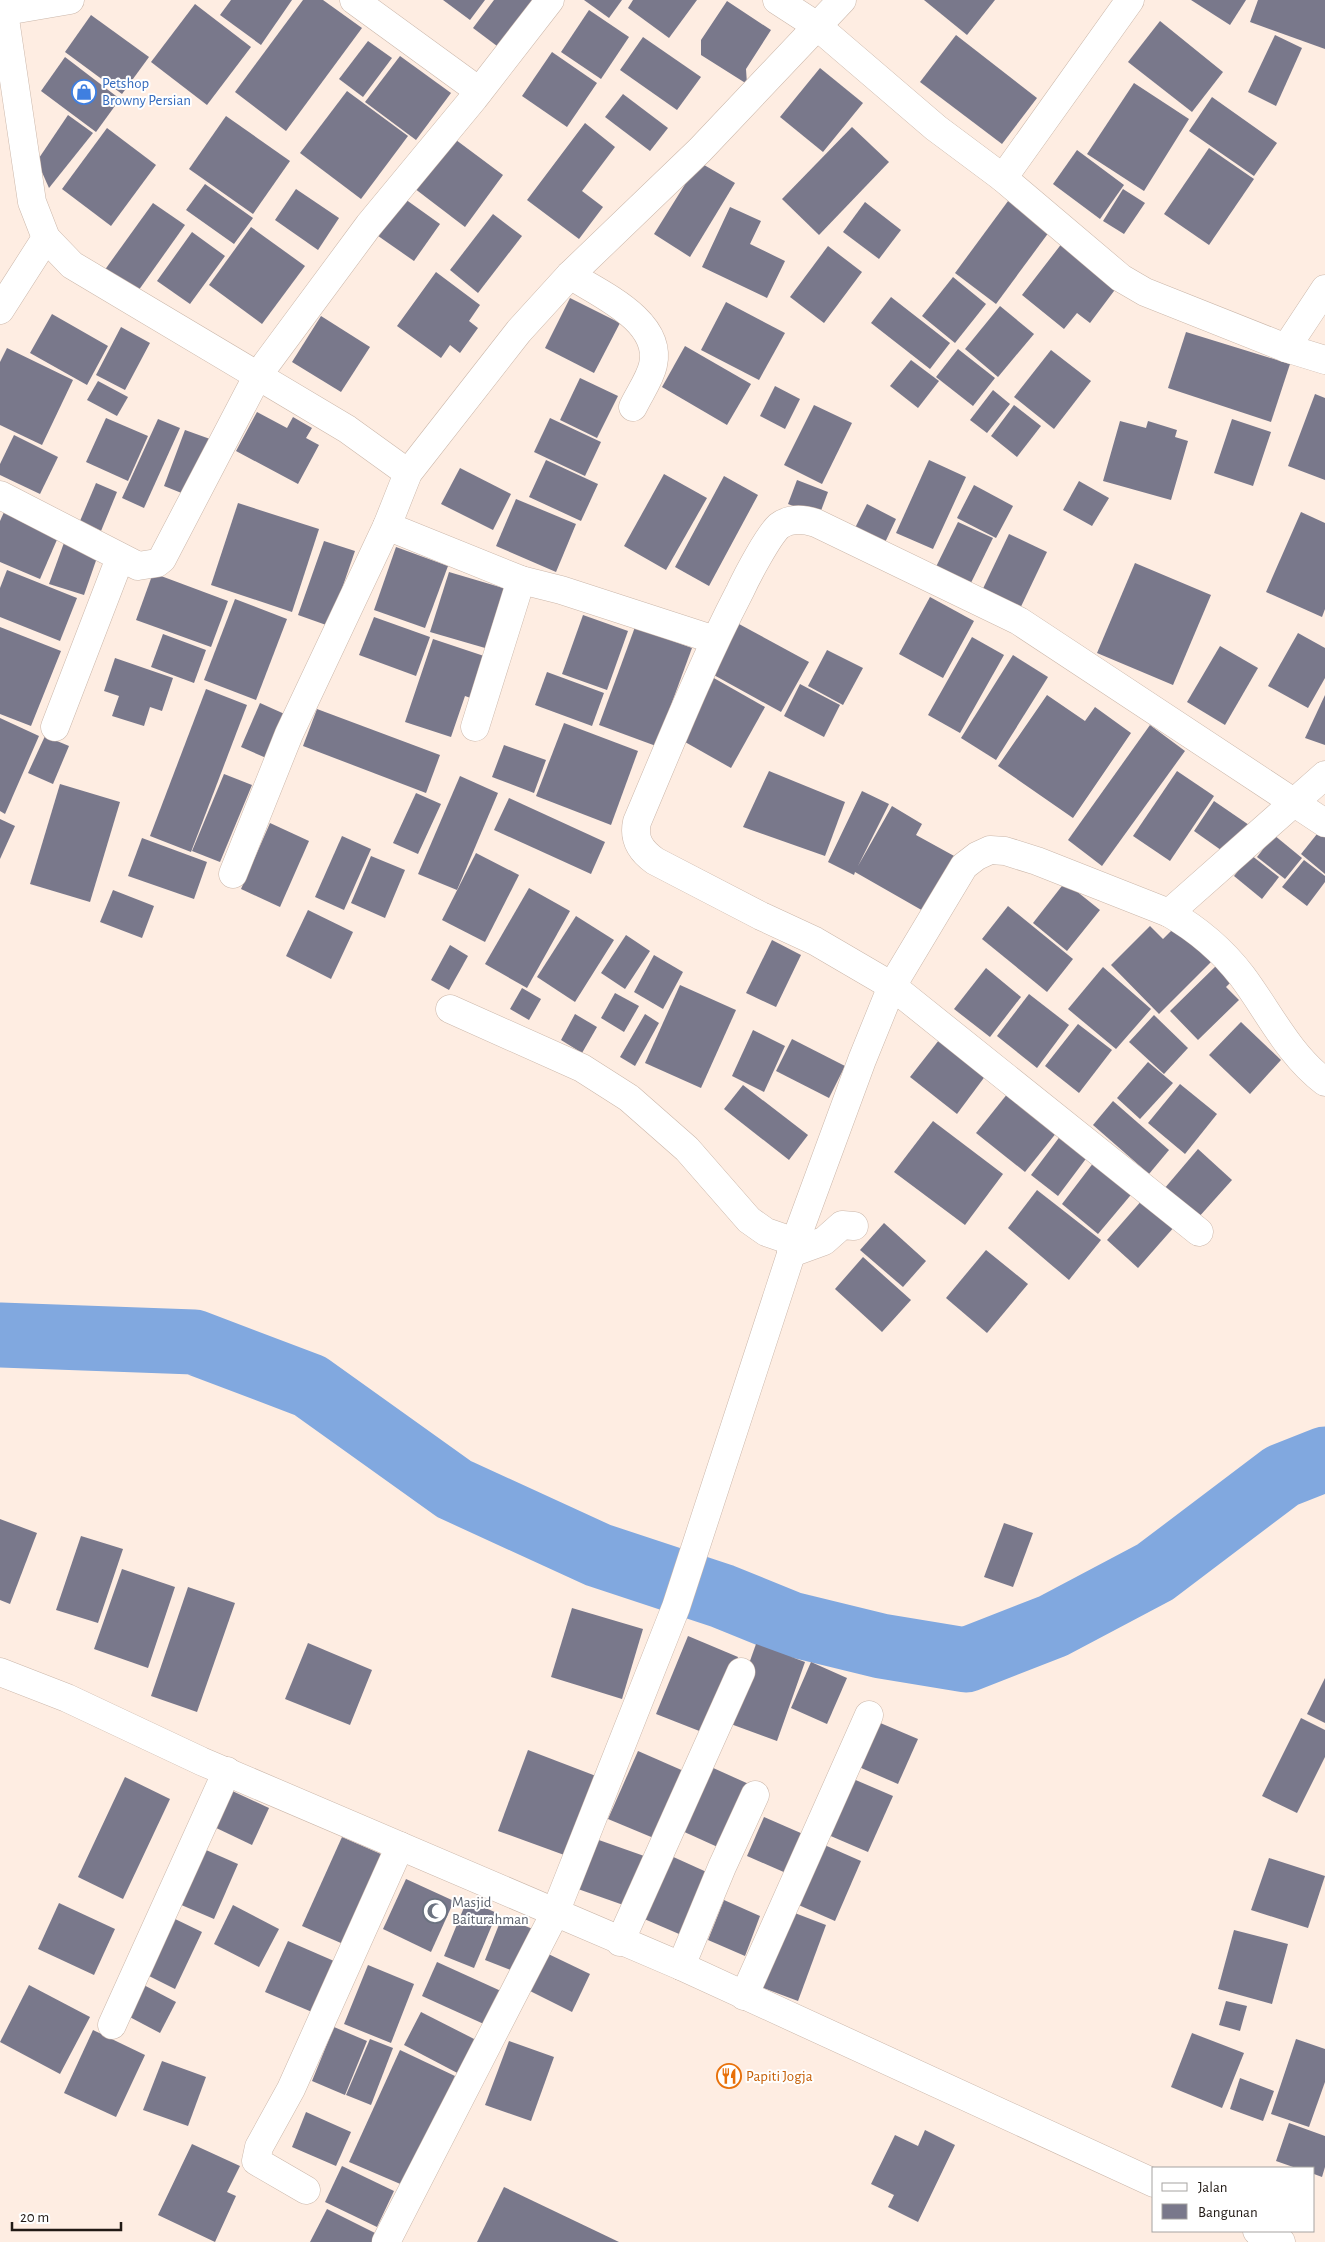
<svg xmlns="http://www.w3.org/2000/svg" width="1325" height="2242" font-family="'Alegreya Sans',sans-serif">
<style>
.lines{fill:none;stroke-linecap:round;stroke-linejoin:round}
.river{stroke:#81a8df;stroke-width:65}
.building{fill:#79788b}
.minor-casing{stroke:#cbb7aa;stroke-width:29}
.tertiary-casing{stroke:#cbb7aa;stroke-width:29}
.minor{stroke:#fff;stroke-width:28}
.tertiary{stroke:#fff;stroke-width:28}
.labels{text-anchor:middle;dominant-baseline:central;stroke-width:4;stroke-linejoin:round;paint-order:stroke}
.shop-label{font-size:15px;fill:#366cbe;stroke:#fff;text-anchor:start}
.worship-label{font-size:15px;fill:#5b616d;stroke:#fff;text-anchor:start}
.food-label{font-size:15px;fill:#c56008;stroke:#fff;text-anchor:start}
</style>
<rect width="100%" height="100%" fill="#feede2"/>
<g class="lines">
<!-- river -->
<polyline class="river" points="0,1335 194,1342 310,1386 454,1489 598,1555 722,1596 791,1624 881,1646 966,1660 1053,1626 1155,1572 1282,1476 1325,1459"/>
</g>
<!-- building -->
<g class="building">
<polygon points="231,0 292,0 261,45 220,15"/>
<polygon points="303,0 323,0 362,28 286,131 235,92"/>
<polygon points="443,0 485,0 470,20"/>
<polygon points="494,0 533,0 497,46 473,28"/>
<polygon points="584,0 622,0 609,18"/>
<polygon points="633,0 697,0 669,38 628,8"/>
<polygon points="924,0 995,0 967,35"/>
<polygon points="1191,0 1246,0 1230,25"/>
<polygon points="1258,0 1325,0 1325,49 1250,22"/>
<polygon points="727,1 771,30 746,69 747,84 701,55 701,40"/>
<polygon points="195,4 251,47 207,105 151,62"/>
<polygon points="589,10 629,37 601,79 561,52"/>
<polygon points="91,15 149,57 122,94 65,52"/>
<polygon points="1160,21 1223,72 1192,112 1128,62"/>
<polygon points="956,35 1037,98 1002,144 920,82"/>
<polygon points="1275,35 1302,48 1276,106 1248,92"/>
<polygon points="643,37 701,77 677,110 620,70"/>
<polygon points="368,41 392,58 363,97 339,79"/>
<polygon points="552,52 597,83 567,127 522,96"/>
<polygon points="400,56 451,93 416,140 365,102"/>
<polygon points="65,57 120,99 96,132 41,91"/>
<polygon points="820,68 863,103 823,152 780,117"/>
<polygon points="1134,83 1189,119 1144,191 1087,154"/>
<polygon points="347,91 408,136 361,199 300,153"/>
<polygon points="623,94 668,128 650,151 605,117"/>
<polygon points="1212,97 1277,143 1254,176 1189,131"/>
<polygon points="68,115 93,133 49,188 37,161"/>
<polygon points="226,116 290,161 253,214 189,169"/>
<polygon points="585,123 615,147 582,191 603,207 579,239 527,200"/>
<polygon points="852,127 889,162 819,235 782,199"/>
<polygon points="107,128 156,165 111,226 62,189"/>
<polygon points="448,134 503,175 465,227 410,185"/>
<polygon points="1209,148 1254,179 1209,245 1164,214"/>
<polygon points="1077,150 1124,185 1100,219 1053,184"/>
<polygon points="699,162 735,183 690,257 654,234"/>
<polygon points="205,184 253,218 234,244 186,210"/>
<polygon points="296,189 339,218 318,250 275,220"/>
<polygon points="1123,189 1145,203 1124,234 1103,221"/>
<polygon points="398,194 440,224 414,261 371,231"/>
<polygon points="1011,197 1052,228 996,304 955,273"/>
<polygon points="865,202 901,230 879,259 843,232"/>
<polygon points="153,203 185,225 136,294 104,271"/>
<polygon points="730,207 761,221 750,244 785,261 767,298 702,267"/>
<polygon points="493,214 522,236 478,293 450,270"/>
<polygon points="251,227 305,266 262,324 209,285"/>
<polygon points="192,232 225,256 190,304 157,281"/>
<polygon points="1066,238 1117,287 1090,323 1077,313 1064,329 1022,295"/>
<polygon points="828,246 862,272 824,323 790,297"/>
<polygon points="436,272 480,305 469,321 478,328 460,353 450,345 441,358 397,326"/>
<polygon points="953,277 986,304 955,343 922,316"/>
<polygon points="891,297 950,343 930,369 871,323"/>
<polygon points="570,298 620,323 594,373 545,348"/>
<polygon points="726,302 785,333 759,380 701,350"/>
<polygon points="1000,306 1034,334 998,377 965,349"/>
<polygon points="52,314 108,346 87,385 30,353"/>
<polygon points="321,316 370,347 341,392 292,362"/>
<polygon points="121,327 150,343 125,390 96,375"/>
<polygon points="1186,332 1290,364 1271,422 1168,388"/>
<polygon points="685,346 751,384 727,425 662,387"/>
<polygon points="7,348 73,380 42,445 0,425 0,362"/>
<polygon points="958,349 995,378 973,406 936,377"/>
<polygon points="1051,350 1091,381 1054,429 1014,397"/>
<polygon points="911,360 939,381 918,408 890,386"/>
<polygon points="580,378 618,396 597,438 560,420"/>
<polygon points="98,381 128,397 117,416 87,400"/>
<polygon points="775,386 800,399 785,429 760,416"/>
<polygon points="993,390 1010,404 987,433 970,420"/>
<polygon points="1315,394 1325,398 1325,480 1288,466"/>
<polygon points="814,405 852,423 822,484 784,465"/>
<polygon points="1014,405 1041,426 1017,457 991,436"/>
<polygon points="257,412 287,428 293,417 312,428 306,438 319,445 298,484 236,451"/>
<polygon points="106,418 148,436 128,481 86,462"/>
<polygon points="550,418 601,442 585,476 534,452"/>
<polygon points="158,419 180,428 144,508 122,498"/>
<polygon points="1232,419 1271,432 1253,486 1214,473"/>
<polygon points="1120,421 1146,428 1148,421 1177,430 1175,437 1188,441 1171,500 1103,481"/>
<polygon points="185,430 210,439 189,496 164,486"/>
<polygon points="14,435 58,457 40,494 0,475 0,464"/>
<polygon points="546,460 598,484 581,521 529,497"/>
<polygon points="929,460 966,477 933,549 896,533"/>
<polygon points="460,468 511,494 493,530 441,504"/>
<polygon points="664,474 707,498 666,570 624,546"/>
<polygon points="724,476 758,495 709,586 675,567"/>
<polygon points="797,480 828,492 819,516 788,504"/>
<polygon points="1079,481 1109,498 1092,526 1063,510"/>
<polygon points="96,483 117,492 101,531 80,521"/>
<polygon points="974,485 1013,506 996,538 957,518"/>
<polygon points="516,499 576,524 556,572 496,546"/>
<polygon points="238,503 319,529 292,612 211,585"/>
<polygon points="867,504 896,519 882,549 852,534"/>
<polygon points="4,512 59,535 40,579 0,562 0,521"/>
<polygon points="1301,512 1325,523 1325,609 1322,617 1266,592"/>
<polygon points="958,522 993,538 967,591 932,575"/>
<polygon points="1009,534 1047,552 1017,615 979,597"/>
<polygon points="65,540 99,552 84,595 49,584"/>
<polygon points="324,541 355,551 329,626 298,615"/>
<polygon points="396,547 448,566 425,628 374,610"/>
<polygon points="1135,563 1211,595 1173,685 1097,653"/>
<polygon points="7,570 77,598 60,641 0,617 0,588"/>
<polygon points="449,572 510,590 492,650 430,632"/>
<polygon points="153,573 228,601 211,647 136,620"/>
<polygon points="930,597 974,621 943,678 899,654"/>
<polygon points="235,599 287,619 256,700 204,680"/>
<polygon points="583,615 628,631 607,690 562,674"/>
<polygon points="374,617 430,637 416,676 359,655"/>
<polygon points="739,624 809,662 781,712 712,674"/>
<polygon points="0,627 61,651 31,726 0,714"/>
<polygon points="635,627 692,648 656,746 599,725"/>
<polygon points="1298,633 1325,648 1325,678 1308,708 1268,686"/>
<polygon points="163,634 206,650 194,683 151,667"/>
<polygon points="972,637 1004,655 960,733 928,715"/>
<polygon points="433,639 490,658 476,700 465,696 451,737 405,722"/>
<polygon points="1220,646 1258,668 1225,725 1187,702"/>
<polygon points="827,650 863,668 843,705 808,686"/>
<polygon points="1013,655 1048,677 996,760 961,738"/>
<polygon points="115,658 173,678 162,711 150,707 144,726 112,716 119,696 104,691"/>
<polygon points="547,672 604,693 592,726 535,705"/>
<polygon points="712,677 765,707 731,768 678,738"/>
<polygon points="800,684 840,705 824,737 784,716"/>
<polygon points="206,689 247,705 191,852 150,836"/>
<polygon points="1047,695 1085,721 1095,707 1131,733 1073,818 998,766"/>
<polygon points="1325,695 1325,745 1305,738"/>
<polygon points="260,703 289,716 271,760 241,747"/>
<polygon points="317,709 440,755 426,793 303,746"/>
<polygon points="0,718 39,736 5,814 0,811"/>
<polygon points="564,723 638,751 611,825 536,796"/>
<polygon points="1150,725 1185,751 1102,866 1068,840"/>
<polygon points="45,736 69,746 53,784 28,773"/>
<polygon points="504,745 546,760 534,793 492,777"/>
<polygon points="769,771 845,802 825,856 743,827"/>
<polygon points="1177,771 1214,796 1170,861 1133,836"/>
<polygon points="224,774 252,785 220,862 192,851"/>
<polygon points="460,776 498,793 457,890 418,874"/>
<polygon points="60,784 120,802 90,902 30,884"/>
<polygon points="862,791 889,804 858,866 892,806 922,824 916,835 956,857 925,912 855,872 854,875 828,862"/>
<polygon points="416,793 441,804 418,854 393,843"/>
<polygon points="509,798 605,842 591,874 494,830"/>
<polygon points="1214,801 1249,825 1228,855 1194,831"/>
<polygon points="0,819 15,826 0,859"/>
<polygon points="270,823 309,841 280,907 241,889"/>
<polygon points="1321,829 1325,832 1325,874 1301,854"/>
<polygon points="1274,835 1302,858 1285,879 1257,857"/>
<polygon points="342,836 371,849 344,910 315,897"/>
<polygon points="142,838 207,862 194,899 128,876"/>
<polygon points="476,853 519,875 485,942 442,920"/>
<polygon points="1251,855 1279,877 1262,899 1234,876"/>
<polygon points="371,856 405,870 385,918 351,903"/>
<polygon points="1304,860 1325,876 1325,882 1307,906 1282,887"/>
<polygon points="1065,882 1100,910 1067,951 1033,923"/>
<polygon points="529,888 570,911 527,988 485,964"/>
<polygon points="113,890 154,906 142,938 100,922"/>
<polygon points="1008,906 1073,959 1047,992 982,939"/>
<polygon points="308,910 353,932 331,979 286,956"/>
<polygon points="576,916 614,940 575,1002 537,977"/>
<polygon points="1178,924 1213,960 1159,1014 1111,965 1150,926 1163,939"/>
<polygon points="626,935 650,951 625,989 601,973"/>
<polygon points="772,940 801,955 776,1007 746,993"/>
<polygon points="450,945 468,956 449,990 431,980"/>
<polygon points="654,955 683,972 663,1009 634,992"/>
<polygon points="1218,964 1234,979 1226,987 1239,1000 1198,1040 1170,1011"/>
<polygon points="1103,967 1151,1009 1116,1049 1068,1009"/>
<polygon points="986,968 1021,997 990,1037 954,1009"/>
<polygon points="680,985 736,1010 701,1088 645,1063"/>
<polygon points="522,988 541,999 529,1020 510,1009"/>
<polygon points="615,993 639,1006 624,1032 601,1018"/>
<polygon points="1029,994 1069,1025 1037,1068 997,1036"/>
<polygon points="575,1014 597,1027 582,1053 561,1040"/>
<polygon points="645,1014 659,1023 635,1066 620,1057"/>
<polygon points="1154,1015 1188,1048 1164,1074 1129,1042"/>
<polygon points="1241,1022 1281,1060 1250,1094 1209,1055"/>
<polygon points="1078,1024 1112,1050 1079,1093 1045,1066"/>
<polygon points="753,1030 785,1046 764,1092 732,1076"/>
<polygon points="792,1039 845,1066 829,1098 776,1071"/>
<polygon points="939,1040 986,1075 957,1114 910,1077"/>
<polygon points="1148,1062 1173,1083 1140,1119 1117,1098"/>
<polygon points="1180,1084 1217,1114 1185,1154 1148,1123"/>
<polygon points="743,1085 808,1135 789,1160 724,1109"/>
<polygon points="1012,1088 1061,1127 1025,1172 976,1133"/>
<polygon points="1113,1101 1169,1150 1149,1174 1093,1125"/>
<polygon points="933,1121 1003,1174 965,1225 894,1172"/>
<polygon points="1064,1131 1091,1152 1058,1196 1031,1175"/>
<polygon points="1198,1149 1232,1180 1198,1218 1164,1189"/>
<polygon points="1097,1158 1135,1190 1098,1234 1062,1204"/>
<polygon points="1037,1190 1101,1240 1069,1280 1008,1228"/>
<polygon points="1143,1199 1175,1226 1138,1268 1107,1240"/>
<polygon points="884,1223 926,1261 903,1287 860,1250"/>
<polygon points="986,1250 1028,1284 987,1333 946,1298"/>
<polygon points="863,1257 911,1300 882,1332 835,1289"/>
<polygon points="0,1519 37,1533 10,1604 0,1600"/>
<polygon points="1004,1523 1033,1533 1013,1587 984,1577"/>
<polygon points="81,1536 123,1549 98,1623 56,1610"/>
<polygon points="122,1569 175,1587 148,1668 94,1649"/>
<polygon points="188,1587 235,1603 197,1712 151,1696"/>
<polygon points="572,1608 643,1629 622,1699 551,1677"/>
<polygon points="688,1636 738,1657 707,1734 656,1714"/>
<polygon points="308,1643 372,1670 350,1725 285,1699"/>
<polygon points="756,1644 805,1662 777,1741 728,1723"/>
<polygon points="811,1662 847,1678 827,1724 791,1708"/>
<polygon points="1325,1678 1325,1723 1307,1714"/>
<polygon points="1301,1718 1325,1730 1325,1757 1297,1813 1262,1796"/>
<polygon points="878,1722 918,1739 898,1784 859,1767"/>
<polygon points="528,1750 596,1776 567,1856 498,1831"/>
<polygon points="638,1751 686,1772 656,1839 608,1819"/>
<polygon points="711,1767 751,1785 722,1849 680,1830"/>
<polygon points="125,1777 170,1799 123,1899 78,1877"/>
<polygon points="851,1778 893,1796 868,1852 826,1834"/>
<polygon points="228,1789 269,1808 252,1845 210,1825"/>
<polygon points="764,1817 803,1834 786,1873 747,1856"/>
<polygon points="342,1837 390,1858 350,1947 302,1926"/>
<polygon points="596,1839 647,1857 629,1907 578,1889"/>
<polygon points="820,1843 861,1861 835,1921 794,1903"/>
<polygon points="197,1846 238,1864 214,1919 172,1901"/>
<polygon points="669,1855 711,1874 686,1937 642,1918"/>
<polygon points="1269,1858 1325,1876 1308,1928 1251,1910"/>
<polygon points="406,1879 454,1901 431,1952 383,1929"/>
<polygon points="467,1900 497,1913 474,1968 444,1956"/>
<polygon points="724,1900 760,1916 745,1956 708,1940"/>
<polygon points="59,1903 115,1929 94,1975 38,1949"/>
<polygon points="233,1905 279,1929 259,1967 214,1944"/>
<polygon points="787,1910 826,1925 798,2001 758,1986"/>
<polygon points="502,1917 533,1929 516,1972 485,1960"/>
<polygon points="173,1918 202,1932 175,1989 147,1975"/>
<polygon points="1234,1930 1288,1944 1272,2004 1218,1989"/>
<polygon points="288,1941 334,1961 312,2012 265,1992"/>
<polygon points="540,1950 590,1974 572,2012 522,1987"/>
<polygon points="437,1962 501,1991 486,2025 422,1996"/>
<polygon points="368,1965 414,1984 391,2043 344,2024"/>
<polygon points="140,1983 176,2002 160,2033 124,2014"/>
<polygon points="29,1985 90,2017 60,2074 0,2042"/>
<polygon points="1226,2001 1247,2006 1240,2031 1219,2025"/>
<polygon points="421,2012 482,2043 465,2077 404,2045"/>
<polygon points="334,2027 367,2041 345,2095 312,2081"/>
<polygon points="93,2030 145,2055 116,2117 64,2093"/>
<polygon points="1192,2033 1244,2053 1222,2108 1171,2087"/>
<polygon points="370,2039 393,2048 371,2105 346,2095"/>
<polygon points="1296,2039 1325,2049 1325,2082 1309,2127 1271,2114"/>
<polygon points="509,2041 554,2057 531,2121 485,2105"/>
<polygon points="400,2050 455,2076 405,2186 349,2162"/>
<polygon points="162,2061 206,2077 188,2126 143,2110"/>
<polygon points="1240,2078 1274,2091 1263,2121 1230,2109"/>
<polygon points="306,2112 351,2132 336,2166 292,2147"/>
<polygon points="1289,2123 1325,2136 1325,2167 1322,2177 1314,2174 1314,2168 1296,2168 1276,2161"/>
<polygon points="925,2130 955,2145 918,2222 888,2207 894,2195 871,2184 895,2135 918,2146"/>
<polygon points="192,2144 240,2166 227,2192 236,2196 215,2242 158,2215"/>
<polygon points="342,2166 394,2191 377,2227 325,2202"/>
<polygon points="504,2187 619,2242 477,2242"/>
<polygon points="327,2209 379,2235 375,2242 310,2242"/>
</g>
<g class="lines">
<defs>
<g id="minor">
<polyline points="354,0 479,91"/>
<polyline points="777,0 817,26 936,128 1003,178 1121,278 1145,292 1286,348 1325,360"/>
<polyline points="4,12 32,202 46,238 72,265 347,429 408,473"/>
<polyline points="1003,178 1130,0"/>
<path d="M570 275C600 294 663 321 653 365 650 379 639 394 633 407"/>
<polyline points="0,310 46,238"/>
<polyline points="1286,348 1325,289"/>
<polyline points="0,495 138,566 157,563 162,559 258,375 369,225 474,98 550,0"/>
<polyline points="387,526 521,580 561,590 715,640"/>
<polyline points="55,727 120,558"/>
<polyline points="475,727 521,580"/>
<polyline points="233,874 289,734 387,526 408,473 519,331 570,275 700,150 842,0"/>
<path d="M1169 913C1197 929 1222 950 1242 976 1269 1012 1288 1054 1325 1082"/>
<polyline points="450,1009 582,1068 629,1098 687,1149 749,1220 766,1232 795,1242"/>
<path d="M1199 1232 892 986 815 941 761 916 655 861C641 851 633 840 637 822 670 744 701 666 740 591 747 576 768 536 779 526 790 518 804 519 816 523L1019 621 1325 823"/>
<polyline points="791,1253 824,1241 842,1225 854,1226"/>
<polyline points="0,1672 67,1698 201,1761 681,1966 1154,2183"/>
<polyline points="620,1942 741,1672"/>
<polyline points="681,1966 722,1867 755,1795"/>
<polyline points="744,1996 869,1715"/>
<polyline points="112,2025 227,1771"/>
<polyline points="306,2190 256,2161 259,2147 291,2089 400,1846"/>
<polyline points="1257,2231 1281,2242"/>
<polyline points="386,2242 555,1913 676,1607 795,1242 862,1060 892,986 964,866 977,856 990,850 1005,851 1037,861 1169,913 1325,775"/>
</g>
<polyline id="tertiary" points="0,12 70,0"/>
</defs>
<!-- minor casing -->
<use href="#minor" class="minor-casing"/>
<!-- tertiary casing -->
<use href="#tertiary" class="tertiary-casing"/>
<!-- minor -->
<use href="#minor" class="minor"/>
<!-- tertiary -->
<use href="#tertiary" class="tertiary"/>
</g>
<!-- icons -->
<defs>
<symbol id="shop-ring" viewBox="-11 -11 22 22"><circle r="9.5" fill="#fff" stroke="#3f7fe0" stroke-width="1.5"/><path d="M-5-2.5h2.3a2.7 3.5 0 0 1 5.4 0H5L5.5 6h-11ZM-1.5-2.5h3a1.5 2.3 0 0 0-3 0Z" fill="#3f7fe0"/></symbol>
<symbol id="mosque-ring" viewBox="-11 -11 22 22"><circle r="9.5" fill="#fff" stroke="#6b7280" stroke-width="1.5"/><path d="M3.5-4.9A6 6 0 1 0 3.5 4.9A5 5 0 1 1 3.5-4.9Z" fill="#6b7280"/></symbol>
<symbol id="restaurant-ring" viewBox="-11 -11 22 22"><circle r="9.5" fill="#fff" stroke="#e8710a" stroke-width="1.5"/><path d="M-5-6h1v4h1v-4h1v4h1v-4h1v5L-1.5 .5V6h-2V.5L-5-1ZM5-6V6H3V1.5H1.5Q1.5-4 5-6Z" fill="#e8710a"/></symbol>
</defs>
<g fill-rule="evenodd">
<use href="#shop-ring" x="70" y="78" width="28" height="28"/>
<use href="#mosque-ring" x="421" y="1897" width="28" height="28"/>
<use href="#restaurant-ring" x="715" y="2062" width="28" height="28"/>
</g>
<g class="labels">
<!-- shop labels -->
<g class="shop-label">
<text x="102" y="83">Petshop<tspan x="102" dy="17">Browny Persian</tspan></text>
</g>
<!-- worship labels -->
<g class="worship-label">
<text x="452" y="1902">Masjid<tspan x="452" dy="17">Baiturahman</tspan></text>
</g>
<!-- food labels -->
<g class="food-label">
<text x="746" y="2076">Papiti Jogja</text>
</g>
</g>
<!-- legend -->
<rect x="1152" y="2167" width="162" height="65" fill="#ffffff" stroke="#a6a3a1"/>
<rect x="1162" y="2183" width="25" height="8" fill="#ffffff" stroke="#a6a3a1"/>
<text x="1198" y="2192" font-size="15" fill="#211914">Jalan</text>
<rect x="1162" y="2204" width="25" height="15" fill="#79788b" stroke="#a6a3a1"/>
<text x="1198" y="2217" font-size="15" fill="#211914">Bangunan</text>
<!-- scale -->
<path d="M12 2222v8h109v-8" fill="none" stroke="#211914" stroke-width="2.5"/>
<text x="20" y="2222" font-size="15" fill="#211914" stroke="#ffffff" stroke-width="4" paint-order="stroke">20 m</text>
</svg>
